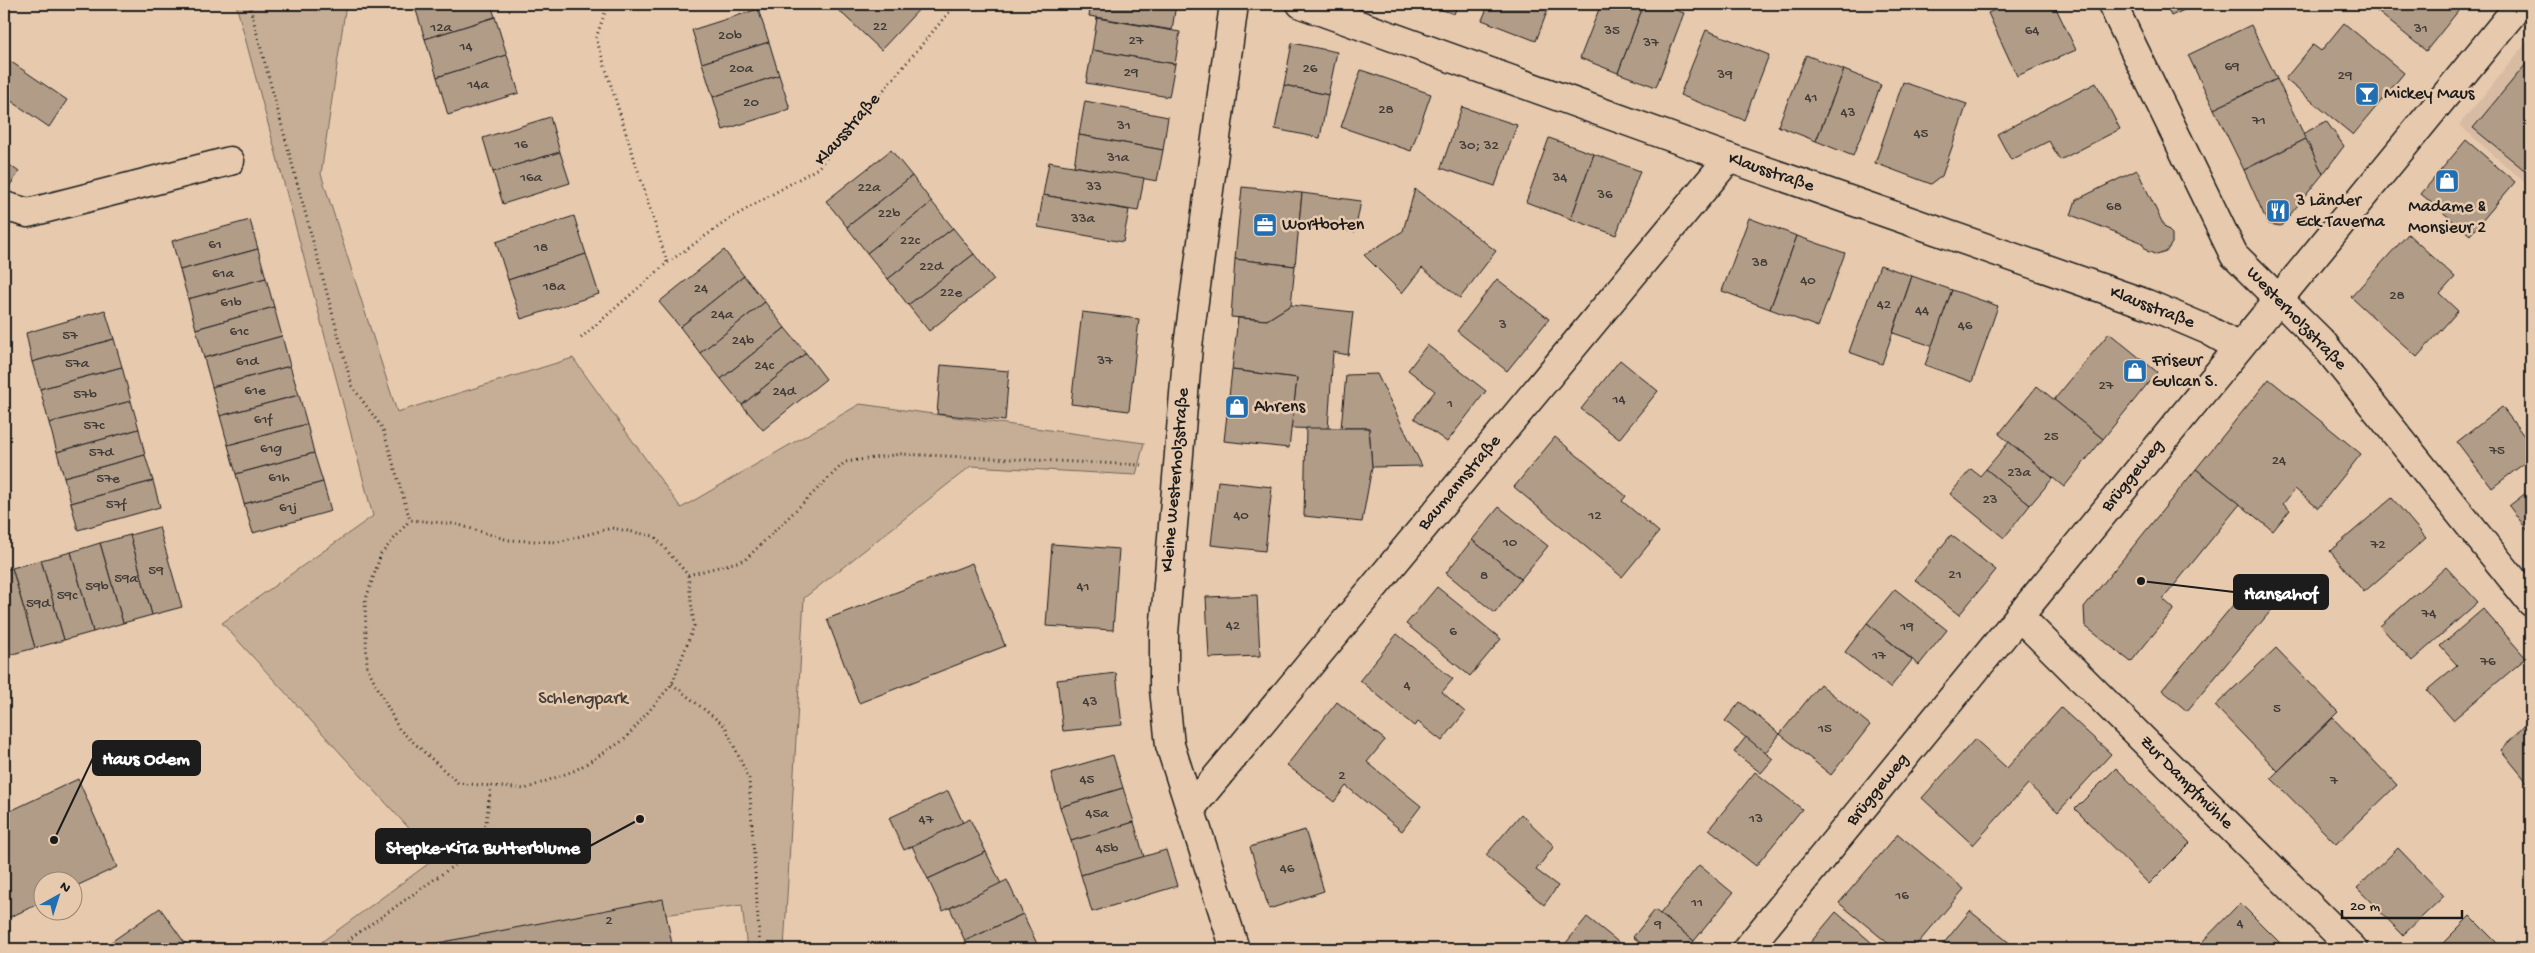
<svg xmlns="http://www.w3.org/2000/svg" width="2535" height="953" font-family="'Gochi Hand',sans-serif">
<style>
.built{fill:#d7bca3}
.green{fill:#c6ae96;stroke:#716559}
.building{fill:#b19c88;stroke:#1c1c1c}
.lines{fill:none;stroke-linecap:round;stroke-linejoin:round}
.minor-casing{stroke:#1c1c1c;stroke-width:31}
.path{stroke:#1c1c1c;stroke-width:3;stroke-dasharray:1 4;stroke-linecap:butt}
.minor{stroke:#e7caae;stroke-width:28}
.labels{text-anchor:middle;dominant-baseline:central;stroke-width:5;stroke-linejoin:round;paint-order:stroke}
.number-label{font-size:15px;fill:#413c37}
.poi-label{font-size:18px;fill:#1c1c1c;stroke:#e7caae;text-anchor:start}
.street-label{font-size:18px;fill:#1c1c1c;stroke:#e7caae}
.park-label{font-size:18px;fill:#46403a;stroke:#e7caae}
.leader{fill:none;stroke:#1c1c1c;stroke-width:2}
.callout-dot{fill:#1c1c1c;stroke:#e7caae;stroke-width:2}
.callout{fill:#1c1c1c;stroke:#1c1c1c;stroke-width:2}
.callout-label{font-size:19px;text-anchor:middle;font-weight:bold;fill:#fff}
</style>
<rect width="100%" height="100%" fill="#e7caae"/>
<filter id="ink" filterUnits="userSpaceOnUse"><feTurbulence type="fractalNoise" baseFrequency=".02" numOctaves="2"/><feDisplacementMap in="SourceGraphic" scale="10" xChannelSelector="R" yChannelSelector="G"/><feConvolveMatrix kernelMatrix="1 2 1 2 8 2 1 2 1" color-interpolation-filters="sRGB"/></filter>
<g filter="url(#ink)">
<!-- built -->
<polygon class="built" points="2531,37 2531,188 2459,125"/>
<!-- green -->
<polygon class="green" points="236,4 346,4 321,174 397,412 573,358 681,508 860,404 1144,443 1136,475 971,466 804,598 784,949 747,949 742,905 438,943 312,949 436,858 222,623 373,516"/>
<!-- building -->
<g class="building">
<polygon points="414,4 491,4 495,17 425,39"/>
<polygon points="832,4 924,4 881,50"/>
<polygon points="1091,4 1176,4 1172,30 1089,16"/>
<polygon points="1426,4 1458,4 1454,14"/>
<polygon points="1489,4 1550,4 1536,41 1482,20"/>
<polygon points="1601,4 1644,4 1618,73 1580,58"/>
<polygon points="1644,4 1658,4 1684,13 1656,87 1618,73"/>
<polygon points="2008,4 2054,4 2076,50 2017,76 1988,13"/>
<polygon points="2165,4 2197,4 2171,16"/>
<polygon points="2376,4 2461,4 2463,5 2426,51 2373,8"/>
<polygon points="758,9 769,42 702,63 692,30"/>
<polygon points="495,17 507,55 437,77 425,39"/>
<polygon points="1097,18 1180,32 1175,64 1092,50"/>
<polygon points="2344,23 2404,73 2353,135 2285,79 2313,45 2321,51"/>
<polygon points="2251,25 2277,79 2214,109 2188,55"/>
<polygon points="1706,30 1769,55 1744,120 1680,95"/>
<polygon points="769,42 779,75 713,97 702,63"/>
<polygon points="1292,43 1337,52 1328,95 1284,85"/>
<polygon points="1092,50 1175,64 1169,97 1086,83"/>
<polygon points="507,55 519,93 448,115 437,77"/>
<polygon points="1806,55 1844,70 1816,141 1778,126"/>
<polygon points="4,57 67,100 49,127 4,96"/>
<polygon points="2531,58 2531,170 2528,173 2473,128"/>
<polygon points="1361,70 1431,94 1411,151 1341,127"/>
<polygon points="1844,70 1881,85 1853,156 1816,141"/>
<polygon points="779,75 790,109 723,130 713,97"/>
<polygon points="2277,79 2306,139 2244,170 2214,109"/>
<polygon points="1903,82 1967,104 1942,176 1931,184 1875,163"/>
<polygon points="2096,83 2120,129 2060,160 2049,141 2011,160 1997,134"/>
<polygon points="1284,85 1328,95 1320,138 1275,129"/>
<polygon points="1085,101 1168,117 1163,150 1079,135"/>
<polygon points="1462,107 1517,125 1495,186 1441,168"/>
<polygon points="550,117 560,152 493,172 483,138"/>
<polygon points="2326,121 2344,146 2323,174 2303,134"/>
<polygon points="1079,135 1163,150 1157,181 1074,166"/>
<polygon points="1549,138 1594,154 1571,219 1526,202"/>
<polygon points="2306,139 2323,174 2281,226 2268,224 2244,170"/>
<polygon points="2466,140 2515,182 2470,235 2421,194"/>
<polygon points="891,150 912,176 847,227 826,201"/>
<polygon points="560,152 570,183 503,204 493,172"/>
<polygon points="1594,154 1640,171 1616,235 1571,219"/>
<polygon points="4,161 19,172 4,194"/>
<polygon points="1049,162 1144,178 1138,211 1043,195"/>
<polygon points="2137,170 2164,226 2172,234 2172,243 2166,252 2157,255 2147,251 2141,242 2071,215 2076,200"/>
<polygon points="912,176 932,202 867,253 847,227"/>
<polygon points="1242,187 1302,193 1295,266 1235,259"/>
<polygon points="1415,189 1496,251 1460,298 1422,268 1402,293 1364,255 1403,231"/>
<polygon points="1302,193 1361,201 1355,232 1299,223"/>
<polygon points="1043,195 1129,210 1123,242 1038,227"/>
<polygon points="932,202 953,228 888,279 867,253"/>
<polygon points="574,216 586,254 508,280 496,242"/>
<polygon points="1749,218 1797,236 1770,309 1722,291"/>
<polygon points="250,220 258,249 180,270 172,241"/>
<polygon points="953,228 974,254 908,305 888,279"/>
<polygon points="2408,234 2455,277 2440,294 2458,311 2417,357 2351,297"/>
<polygon points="1797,236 1845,253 1818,327 1770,309"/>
<polygon points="258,249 266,278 188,299 180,270"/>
<polygon points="724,250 744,276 680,327 659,302"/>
<polygon points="586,254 599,294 521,319 508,280"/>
<polygon points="974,254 994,280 929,331 908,305"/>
<polygon points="1235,259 1295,266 1291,305 1267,320 1231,317"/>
<polygon points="1880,265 1912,276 1882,364 1849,352"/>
<polygon points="744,276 765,302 700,353 680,327"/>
<polygon points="1912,276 1952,290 1932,346 1893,333"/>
<polygon points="266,278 274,307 196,329 188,299"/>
<polygon points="1497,279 1549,319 1507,371 1457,331"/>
<polygon points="1952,290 1998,306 1972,382 1925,365"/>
<polygon points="765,302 785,328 721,379 700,353"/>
<polygon points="1291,305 1353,312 1348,355 1333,352 1328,429 1291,428 1297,378 1232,370 1238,318 1267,320"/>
<polygon points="274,307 282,336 204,358 196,329"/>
<polygon points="105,310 114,339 32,362 26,333"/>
<polygon points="1082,312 1139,319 1129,411 1071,404"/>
<polygon points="785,328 806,353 742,405 721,379"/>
<polygon points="2109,333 2157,372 2103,439 2054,400"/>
<polygon points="282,336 290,366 212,387 204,358"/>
<polygon points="114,339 122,367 40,389 32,362"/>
<polygon points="1427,345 1486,391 1447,442 1414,418 1435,391 1408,370"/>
<polygon points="806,353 826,379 763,430 742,405"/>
<polygon points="1620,360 1658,391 1619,439 1581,409"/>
<polygon points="941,365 1009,371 1005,421 937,414"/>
<polygon points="290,366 299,395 220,416 212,387"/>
<polygon points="122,367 131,401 49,423 40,389"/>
<polygon points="1232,370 1297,378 1289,448 1224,441"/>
<polygon points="1377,374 1422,466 1372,467 1369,428 1341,428 1346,375"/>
<polygon points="2269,379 2361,454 2318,508 2295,489 2283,504 2290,510 2273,531 2196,469"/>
<polygon points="2037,386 2103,439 2064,487 1999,434"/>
<polygon points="299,395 307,424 228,445 220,416"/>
<polygon points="131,401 139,429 57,452 49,423"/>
<polygon points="2502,407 2531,445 2531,458 2492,488 2457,442"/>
<polygon points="307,424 314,453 236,474 228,445"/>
<polygon points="1306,428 1369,428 1372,467 1362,522 1304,516"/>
<polygon points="139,429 145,455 64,477 57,452"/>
<polygon points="1555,437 1626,496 1622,501 1659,532 1622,577 1514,487"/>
<polygon points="2009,442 2053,478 2030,505 1986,469"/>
<polygon points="314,453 323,482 244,504 236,474"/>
<polygon points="145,455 153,481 71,503 64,477"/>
<polygon points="1971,469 1980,476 1986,469 2030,505 2004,538 1950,494"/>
<polygon points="2196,469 2240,504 2163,599 2174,609 2131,662 2085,626 2084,607"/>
<polygon points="153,481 160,507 78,530 71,503"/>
<polygon points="1218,481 1272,487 1265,551 1211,545"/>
<polygon points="323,482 331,511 253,533 244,504"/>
<polygon points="2531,489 2531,535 2509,506"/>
<polygon points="2392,498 2426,538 2364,592 2330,551"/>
<polygon points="1499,507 1548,546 1521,579 1472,540"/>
<polygon points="159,527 182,607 152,615 130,535"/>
<polygon points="130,535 152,615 123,623 100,543"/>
<polygon points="1951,535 1996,570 1959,615 1915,580"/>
<polygon points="1472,540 1521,579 1495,613 1446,573"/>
<polygon points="100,543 123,623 93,632 71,552"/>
<polygon points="1052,544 1119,549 1113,630 1046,626"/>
<polygon points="71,552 93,632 64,640 41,560"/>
<polygon points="41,560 64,640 35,648 12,568"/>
<polygon points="972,563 1005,646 859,703 827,619"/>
<polygon points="2446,567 2478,602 2412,661 2380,626"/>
<polygon points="12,568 35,648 5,656 4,570"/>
<polygon points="2254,580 2279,601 2187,711 2162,690"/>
<polygon points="1437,587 1501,639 1470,676 1406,624"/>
<polygon points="1895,589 1947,630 1919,665 1867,623"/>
<polygon points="1257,595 1260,656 1209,658 1206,597"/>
<polygon points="2483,609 2526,658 2453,720 2427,690 2457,665 2440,646"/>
<polygon points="1867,623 1912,660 1890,688 1845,652"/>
<polygon points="1397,634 1453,679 1442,692 1465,712 1442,741 1418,722 1414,726 1360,680"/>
<polygon points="2276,648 2338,712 2278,771 2215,706"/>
<polygon points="1116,673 1122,725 1063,731 1057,680"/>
<polygon points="1820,684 1870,725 1831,775 1780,734"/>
<polygon points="1337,702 1385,740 1367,762 1421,806 1402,831 1346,786 1334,802 1287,765"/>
<polygon points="1740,702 1780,734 1765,753 1725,721"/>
<polygon points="2061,708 2111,754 2058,812 2028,784 1973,845 1922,798 1975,739 2007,768"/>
<polygon points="2333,718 2397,785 2336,844 2271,778"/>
<polygon points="2531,719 2531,787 2501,750"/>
<polygon points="1746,737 1773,759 1761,773 1734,752"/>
<polygon points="1113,755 1123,788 1060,807 1051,773"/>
<polygon points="2116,768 2190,843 2149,884 2075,809"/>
<polygon points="1755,772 1802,809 1756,866 1709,829"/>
<polygon points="78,779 117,867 72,888 72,880 42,880 42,902 4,920 4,814"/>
<polygon points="1123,788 1134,822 1071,841 1060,807"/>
<polygon points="948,791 963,823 904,850 889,818"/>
<polygon points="1521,814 1554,846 1536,870 1558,886 1544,905 1486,855"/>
<polygon points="970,819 986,852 928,879 912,846"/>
<polygon points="1134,822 1144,857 1081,875 1071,841"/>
<polygon points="1305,830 1324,891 1269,909 1250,847"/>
<polygon points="1898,834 1964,889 1913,949 1895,949 1839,903"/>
<polygon points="2398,848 2444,896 2403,935 2357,888"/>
<polygon points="1166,850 1177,886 1092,912 1081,875"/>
<polygon points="986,852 1001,884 943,911 928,879"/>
<polygon points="1699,865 1733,893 1694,941 1660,914"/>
<polygon points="1007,880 1023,914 965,941 950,908"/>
<polygon points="663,899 673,949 439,949 438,943"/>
<polygon points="2240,903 2286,949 2203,949 2199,945"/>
<polygon points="160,908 189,949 101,949"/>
<polygon points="1655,910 1694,941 1687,949 1648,949 1633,937"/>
<polygon points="1970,911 2017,949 1939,949"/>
<polygon points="1836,912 1879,949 1805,949"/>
<polygon points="1023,914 1038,946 1031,949 969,949 965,941"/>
<polygon points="2470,916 2503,949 2437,949"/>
<polygon points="1587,917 1627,949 1561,949"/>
</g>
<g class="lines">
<defs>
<g id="minor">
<polyline points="1234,4 1188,346 1164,633 1164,689 1170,745 1235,949"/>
<polyline points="1301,4 1729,158 2147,304 2208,330 2238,347"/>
<polyline points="2112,4 2234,255 2322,342 2531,602"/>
<polyline points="4,206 28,213 230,161"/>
<polyline points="2020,617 2353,949"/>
<polyline points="1191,808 1729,158"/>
<polyline points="1747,949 2520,4"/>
</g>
</defs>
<!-- minor casing -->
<use href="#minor" class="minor-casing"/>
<!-- path -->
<g class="path">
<polyline points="249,4 352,386 383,429 410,520 456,524 508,540 558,542 612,528 654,536 688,575 694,626 672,684 624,740 576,770 525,789 458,783 399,729 367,667 365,602 381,554 410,520"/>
<polyline points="608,4 596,38 667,262"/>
<polyline points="581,338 667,263 731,218 818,168 956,4"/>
<polyline points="688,575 745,560 845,462 901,454 1143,465"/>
<polyline points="672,684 725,726 749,779 760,949"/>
<polyline points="342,949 347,941 483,845 491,786"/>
</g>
<!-- minor -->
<use href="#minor" class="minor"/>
</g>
</g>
<!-- icons -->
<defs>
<symbol id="bar-square" viewBox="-11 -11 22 22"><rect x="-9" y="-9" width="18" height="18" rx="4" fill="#1f6fb2" stroke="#e7caae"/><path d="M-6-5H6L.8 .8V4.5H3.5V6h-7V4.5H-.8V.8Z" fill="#fff"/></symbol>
<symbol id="shop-square" viewBox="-11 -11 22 22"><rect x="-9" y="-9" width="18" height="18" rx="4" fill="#1f6fb2" stroke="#e7caae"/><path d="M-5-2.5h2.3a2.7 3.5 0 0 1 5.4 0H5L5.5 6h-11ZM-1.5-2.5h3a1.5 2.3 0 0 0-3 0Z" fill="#fff"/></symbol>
<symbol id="restaurant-square" viewBox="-11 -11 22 22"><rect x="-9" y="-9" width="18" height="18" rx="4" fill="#1f6fb2" stroke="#e7caae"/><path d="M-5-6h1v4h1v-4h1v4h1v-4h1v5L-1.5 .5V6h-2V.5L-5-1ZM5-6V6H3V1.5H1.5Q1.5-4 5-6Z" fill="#fff"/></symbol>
<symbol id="office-square" viewBox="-11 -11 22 22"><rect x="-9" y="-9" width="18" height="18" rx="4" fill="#1f6fb2" stroke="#e7caae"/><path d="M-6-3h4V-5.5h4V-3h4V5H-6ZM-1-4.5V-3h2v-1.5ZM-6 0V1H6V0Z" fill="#fff"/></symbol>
</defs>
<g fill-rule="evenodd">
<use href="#bar-square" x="2353" y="80" width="28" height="28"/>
<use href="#shop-square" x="2433" y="167" width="28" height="28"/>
<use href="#restaurant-square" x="2264" y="197" width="28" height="28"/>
<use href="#office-square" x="1251" y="211" width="28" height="28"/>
<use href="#shop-square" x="2121" y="357" width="28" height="28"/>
<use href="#shop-square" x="1223" y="393" width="28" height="28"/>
</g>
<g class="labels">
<!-- number labels -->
<g class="number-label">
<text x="880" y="27">22</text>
<text x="441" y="28">12a</text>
<text x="2421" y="29">31</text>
<text x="1612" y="31">35</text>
<text x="2032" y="31">64</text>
<text x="730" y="36">20b</text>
<text x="1136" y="41">27</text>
<text x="1651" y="43">37</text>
<text x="466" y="47">14</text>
<text x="2232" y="67">69</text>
<text x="741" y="69">20a</text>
<text x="1310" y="69">26</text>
<text x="1131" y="73">29</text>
<text x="1725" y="75">39</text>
<text x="2345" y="76">29</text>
<text x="478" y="85">14a</text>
<text x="1811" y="98">41</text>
<text x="751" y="103">20</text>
<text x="1386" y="110">28</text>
<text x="1848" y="113">43</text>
<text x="2259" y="121">71</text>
<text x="1124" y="126">31</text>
<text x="1921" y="134">45</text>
<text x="521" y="145">16</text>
<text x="1479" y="146">30; 32</text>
<text x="1118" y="158">31a</text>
<text x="531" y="178">16a</text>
<text x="1560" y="178">34</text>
<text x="1094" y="187">33</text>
<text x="869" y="188">22a</text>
<text x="1605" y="195">36</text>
<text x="2114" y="207">68</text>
<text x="889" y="214">22b</text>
<text x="1083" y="219">33a</text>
<text x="910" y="241">22c</text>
<text x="215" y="245">61</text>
<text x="541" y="248">18</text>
<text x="1760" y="263">38</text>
<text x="931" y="267">22d</text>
<text x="223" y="274">61a</text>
<text x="1808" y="281">40</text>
<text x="554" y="287">18a</text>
<text x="701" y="289">24</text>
<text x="951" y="293">22e</text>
<text x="2397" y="296">28</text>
<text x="231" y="303">61b</text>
<text x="1884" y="305">42</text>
<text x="1922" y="311">44</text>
<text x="722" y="315">24a</text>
<text x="1503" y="325">3</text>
<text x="1965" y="326">46</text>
<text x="239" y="332">61c</text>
<text x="70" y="336">57</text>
<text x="743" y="341">24b</text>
<text x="1105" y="361">37</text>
<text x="247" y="362">61d</text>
<text x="77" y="364">57a</text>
<text x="764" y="366">24c</text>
<text x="2106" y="386">27</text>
<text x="255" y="391">61e</text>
<text x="784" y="392">24d</text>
<text x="85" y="395">57b</text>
<text x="1619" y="400">14</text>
<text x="1450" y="404">1</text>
<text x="263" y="420">61f</text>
<text x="94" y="426">57c</text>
<text x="2051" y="437">25</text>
<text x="271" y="449">61g</text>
<text x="2497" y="451">75</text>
<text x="101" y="453">57d</text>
<text x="2279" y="461">24</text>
<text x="2019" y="473">23a</text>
<text x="279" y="478">61h</text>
<text x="108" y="479">57e</text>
<text x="1990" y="500">23</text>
<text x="116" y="505">57f</text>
<text x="288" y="508">61j</text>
<text x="1241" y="516">40</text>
<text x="1595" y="516">12</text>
<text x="1510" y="543">10</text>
<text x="2378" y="545">72</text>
<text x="156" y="571">59</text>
<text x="1955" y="575">21</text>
<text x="1484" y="576">8</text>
<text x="126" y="579">59a</text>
<text x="97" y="587">59b</text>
<text x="1083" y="587">41</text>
<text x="67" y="596">59c</text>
<text x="38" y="604">59d</text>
<text x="2429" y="614">74</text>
<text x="1233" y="626">42</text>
<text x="1907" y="627">19</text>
<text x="1453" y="632">6</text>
<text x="1879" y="656">17</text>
<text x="2488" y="662">76</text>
<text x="1407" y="686">4</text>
<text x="1090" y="702">43</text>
<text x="2277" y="709">5</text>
<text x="1825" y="729">15</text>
<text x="1342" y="776">2</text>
<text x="1087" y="780">45</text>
<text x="2334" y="781">7</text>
<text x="1097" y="814">45a</text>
<text x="1756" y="819">13</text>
<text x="926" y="820">47</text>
<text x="1107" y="849">45b</text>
<text x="1287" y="869">46</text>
<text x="1902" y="896">16</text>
<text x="1697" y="903">11</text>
<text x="609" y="921">2</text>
<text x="2240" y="924">4</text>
<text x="1658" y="925">9</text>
</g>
<!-- poi labels -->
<g class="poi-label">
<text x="2384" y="94">Mickey Maus</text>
<text x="2296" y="201">3 Länder<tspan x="2296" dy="21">Eck Taverna</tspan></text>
<text x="2447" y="207" text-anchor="middle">Madame &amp;<tspan x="2447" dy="21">Monsieur 2</tspan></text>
<text x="1282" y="225">Wortboten</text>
<text x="2152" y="361">Friseur<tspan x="2152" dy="21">Gulcan S.</tspan></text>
<text x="1254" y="407">Ahrens</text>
</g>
<!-- street labels -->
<g class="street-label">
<text transform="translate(848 130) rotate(-49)">Klausstraße</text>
<text transform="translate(1771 173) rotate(19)">Klausstraße</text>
<text transform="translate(2152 308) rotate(21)">Klausstraße</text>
<text transform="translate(2296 319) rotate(46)">Westerholzstraße</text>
<text transform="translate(2133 476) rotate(-51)">Brüggeweg</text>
<text transform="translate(1176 480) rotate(-85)">Kleine Westerholzstraße</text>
<text transform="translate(1460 483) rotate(-50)">Baumannstraße</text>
<text transform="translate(2186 783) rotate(45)">Zur Dampfmühle</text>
<text transform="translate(1878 790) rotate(-51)">Brüggeweg</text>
</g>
<!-- park labels -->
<g class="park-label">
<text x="583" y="699">Schlengpark</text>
</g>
</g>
<!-- callouts -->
<path class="leader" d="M2141 581L2234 592M54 840L93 758M640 819L590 846"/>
<g class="callout-dot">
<circle cx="2141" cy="581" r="5"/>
<circle cx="54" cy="840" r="5"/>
<circle cx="640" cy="819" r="5"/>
</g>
<g class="callout">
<rect x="2234" y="575" width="94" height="34" rx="5"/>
<rect x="93" y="741" width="107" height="34" rx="5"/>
<rect x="376" y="829" width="214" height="34" rx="5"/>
</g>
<g class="callout-label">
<text x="2281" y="599">Hansahof</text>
<text x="146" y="764">Haus Odem</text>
<text x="483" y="853">Stepke-KiTa Butterblume</text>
</g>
<!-- margin -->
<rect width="2535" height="953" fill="none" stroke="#e7caae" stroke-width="20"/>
<rect x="10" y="10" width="2515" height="933" fill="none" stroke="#1c1c1c" stroke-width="2" filter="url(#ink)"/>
<!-- north arrow -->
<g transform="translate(58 896) rotate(39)"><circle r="24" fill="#e7caae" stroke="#968474"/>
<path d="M0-4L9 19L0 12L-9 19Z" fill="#1f6fb2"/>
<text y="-8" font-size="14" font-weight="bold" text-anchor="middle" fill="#1c1c1c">N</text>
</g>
<!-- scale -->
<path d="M2342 910v8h120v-8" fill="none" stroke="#1c1c1c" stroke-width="2.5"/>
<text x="2350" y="910" font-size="15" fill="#1c1c1c" stroke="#e7caae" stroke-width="4" paint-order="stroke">20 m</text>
</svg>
